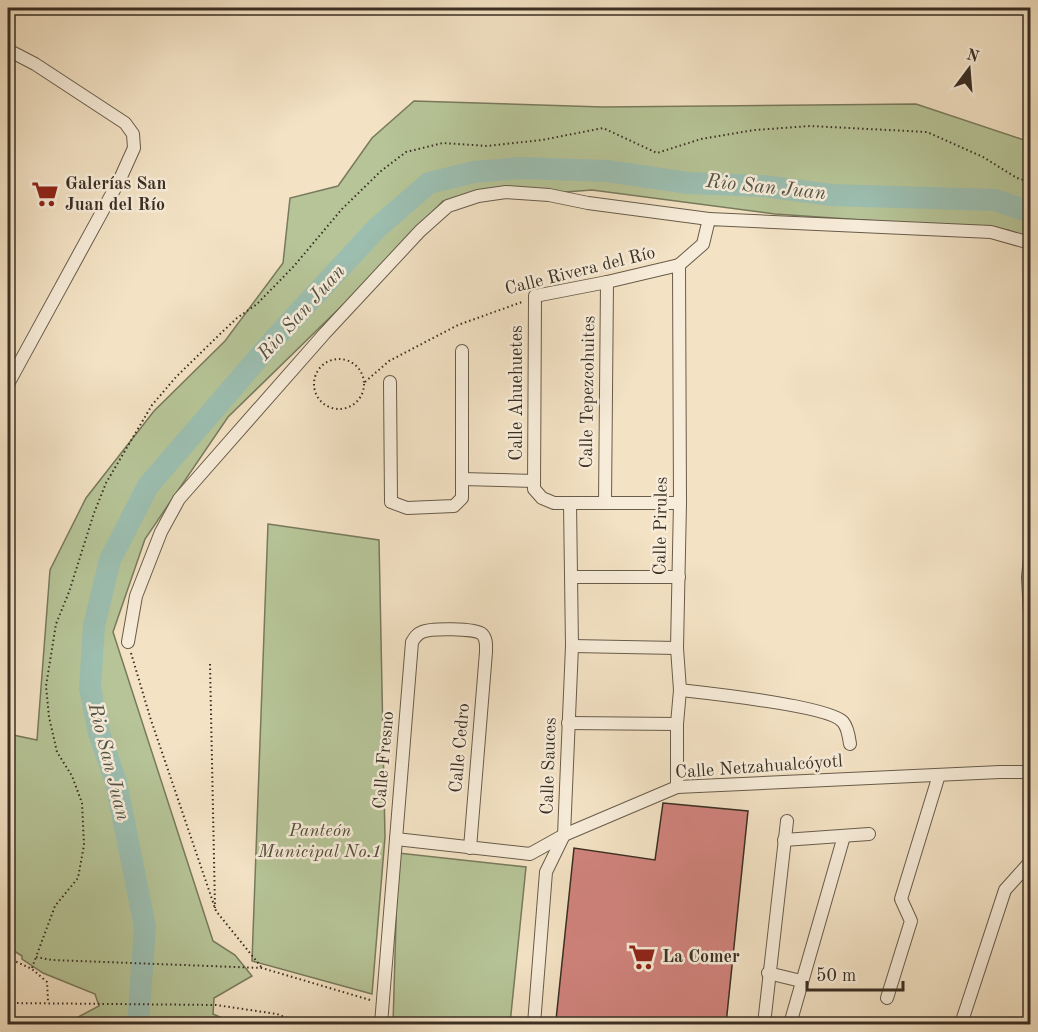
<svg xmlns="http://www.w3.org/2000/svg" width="1038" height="1032" font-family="'Old Standard TT',serif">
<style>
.green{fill:#b6c497;stroke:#787a5d;stroke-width:1.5}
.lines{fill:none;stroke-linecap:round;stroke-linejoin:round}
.river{stroke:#9cbeb0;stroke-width:22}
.building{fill:#d0837c;stroke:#3a2f23;stroke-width:1.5}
.minor-casing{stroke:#685c4b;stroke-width:14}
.path{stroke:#3a2f23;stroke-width:2;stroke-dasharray:1.5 3;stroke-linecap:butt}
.minor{stroke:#f7ecd9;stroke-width:12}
.labels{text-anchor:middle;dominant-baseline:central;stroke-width:5;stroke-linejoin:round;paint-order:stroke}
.poi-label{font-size:18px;font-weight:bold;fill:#3a2f23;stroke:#f7ecd9;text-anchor:start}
.street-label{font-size:18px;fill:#3a2f23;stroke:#f7ecd9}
.park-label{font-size:18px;font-style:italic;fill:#534d3a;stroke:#f7ecd9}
.water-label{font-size:20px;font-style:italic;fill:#525346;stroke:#f7ecd9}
</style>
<rect width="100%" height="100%" fill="#f3e2c4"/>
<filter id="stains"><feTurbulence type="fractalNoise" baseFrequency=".00333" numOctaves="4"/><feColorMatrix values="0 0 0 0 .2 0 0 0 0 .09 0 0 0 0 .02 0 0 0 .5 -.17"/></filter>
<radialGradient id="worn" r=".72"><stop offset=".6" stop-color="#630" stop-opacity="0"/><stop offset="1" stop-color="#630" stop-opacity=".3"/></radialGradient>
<!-- green -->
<g class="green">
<polygon points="414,101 603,107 916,104 1030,142 1030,240 1008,230 775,214 592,190 443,201 354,294 228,417 145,539 113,632 213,941 235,955 252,976 214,998 213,1014 236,1024 65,1024 99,1006 95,994 43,973 22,959 22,956 8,947 8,734 37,740 50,570 86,498 154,411 225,341 283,263 290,198 338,186 372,138"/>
<polygon points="268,524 379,540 385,837 372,994 252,961"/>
<polygon points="398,853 526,867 510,1024 393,1024"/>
</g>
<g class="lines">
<!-- river -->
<polyline class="river" points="138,1024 145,927 116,782 99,733 90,688 94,626 110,560 148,486 278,335 377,228 429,183 474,172 521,168 607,171 688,183 763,186 831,195 995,200 1030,212"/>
</g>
<!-- building -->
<polygon class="building" points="663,803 748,811 726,1024 579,1024 556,1020 574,848 655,860"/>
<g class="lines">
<defs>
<g id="minor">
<polyline points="8,50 35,64 125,123 133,134 134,148 120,179 8,384"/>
<polyline points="679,265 607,282 535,296 534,489 542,498 554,503 680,503"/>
<polyline points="679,265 703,244 709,219 991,232 1030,243"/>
<polyline points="390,382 391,502 407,508 454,506 462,498 462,351"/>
<polyline points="462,479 534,481"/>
<polyline points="605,502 607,282"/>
<polyline points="1030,559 1028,577 1030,615"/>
<polyline points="572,577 679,577"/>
<polyline points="128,642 136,596 161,532 179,499 325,333 420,231 448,206 478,196 506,192 549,195 588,203 709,219"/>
<polyline points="572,646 677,648"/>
<path d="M680 690C707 693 830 706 843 722 848 728 849 737 850 744"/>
<polyline points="568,723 677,724"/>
<polyline points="677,787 677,724 680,690 677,648 680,503 679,265"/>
<polyline points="396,839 530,854 564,835 677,787 1000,772 1030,772"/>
<polyline points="784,840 869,834"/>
<polyline points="768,973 801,981"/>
<polyline points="887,998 911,921 901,899 939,775"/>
<path d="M381 1024 412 642C415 637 417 634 422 632 430 628 475 628 482 634 487 639 486 646 486 652L470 848"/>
<polyline points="534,1024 546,872 564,835 572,646 570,504"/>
<polyline points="764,1024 787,821"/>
<polyline points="790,1024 844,836"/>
<polyline points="961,1024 1005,890 1030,862"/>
</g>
</defs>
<!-- minor casing -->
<use href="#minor" class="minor-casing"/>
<!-- path -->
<g class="path">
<circle cx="339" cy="384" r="25"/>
<polyline points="365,382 389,361 458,325 522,302"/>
<polyline points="131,653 150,717 216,911 262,968"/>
<polyline points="210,664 215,908"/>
<polyline points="8,958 32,969 47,982 48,1001"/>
<polyline points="32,968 36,957"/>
<polyline points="370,1000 262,968 52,960 36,957 55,906 78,878 84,845 82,803 72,776 57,752 49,717 46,686 56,624 69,592 94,513 106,483 152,405 176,377 218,336 237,318 257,304 294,266 342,209 381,171 406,152 443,143 487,146 542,140 603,128 657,153 701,139 755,130 810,126 927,132 983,157 1017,178 1030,182"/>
<polyline points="8,1003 216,1005 277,1014 302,1024"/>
</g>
<!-- minor -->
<use href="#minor" class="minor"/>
</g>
<!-- icons -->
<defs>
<symbol id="supermarket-bare" viewBox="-9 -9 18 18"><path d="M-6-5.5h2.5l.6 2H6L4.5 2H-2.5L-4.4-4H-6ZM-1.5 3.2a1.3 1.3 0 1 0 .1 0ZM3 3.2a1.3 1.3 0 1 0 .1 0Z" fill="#8f2418" stroke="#f7ecd9" stroke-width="2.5" paint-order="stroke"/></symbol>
</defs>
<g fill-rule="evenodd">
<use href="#supermarket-bare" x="26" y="175" width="38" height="38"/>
<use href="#supermarket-bare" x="623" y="938" width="38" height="38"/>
</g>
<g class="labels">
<!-- poi labels -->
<g class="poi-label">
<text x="65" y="184">Galerías San<tspan x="65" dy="21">Juan del Río</tspan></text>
<text x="662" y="957">La Comer</text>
</g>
<!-- street labels -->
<g class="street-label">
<text transform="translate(580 271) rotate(-14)">Calle Rivera del Río</text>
<text transform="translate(588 392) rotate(-89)">Calle Tepezcohuites</text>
<text transform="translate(517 393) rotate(-90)">Calle Ahuehuetes</text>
<text transform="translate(661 526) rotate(-89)">Calle Pirules</text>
<text transform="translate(460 748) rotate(-85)">Calle Cedro</text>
<text transform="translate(384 760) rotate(-85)">Calle Fresno</text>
<text transform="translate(549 766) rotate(-88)">Calle Sauces</text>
<text transform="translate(759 767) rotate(-4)">Calle Netzahualcóyotl</text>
</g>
<!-- park labels -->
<g class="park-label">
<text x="320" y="831">Panteón<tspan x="320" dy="21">Municipal No.1</tspan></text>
</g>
<!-- water labels -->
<g class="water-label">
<text transform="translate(766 188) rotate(6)">Rio San Juan</text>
<text transform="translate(302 313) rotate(-48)">Rio San Juan</text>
<text transform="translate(108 762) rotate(76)">Rio San Juan</text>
</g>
</g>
<!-- margin -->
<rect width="1038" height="1032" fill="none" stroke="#f3e2c4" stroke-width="30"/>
<rect x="9" y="9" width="1020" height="1014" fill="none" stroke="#3a2f23" stroke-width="3"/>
<rect x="15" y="15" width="1008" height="1002" fill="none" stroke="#3a2f23" stroke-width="1.5"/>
<!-- north arrow -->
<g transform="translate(969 69) rotate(16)" stroke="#f7ecd9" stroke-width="4.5" paint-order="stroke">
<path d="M0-4.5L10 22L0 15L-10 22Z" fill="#3a2f23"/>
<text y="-9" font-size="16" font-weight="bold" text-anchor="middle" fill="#3a2f23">N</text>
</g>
<!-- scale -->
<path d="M807 981v9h96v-9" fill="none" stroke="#3a2f23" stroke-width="3"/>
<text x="816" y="981" font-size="18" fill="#3a2f23" stroke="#f7ecd9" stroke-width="4.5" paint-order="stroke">50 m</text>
<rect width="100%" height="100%" filter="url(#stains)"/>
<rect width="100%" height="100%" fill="url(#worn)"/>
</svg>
